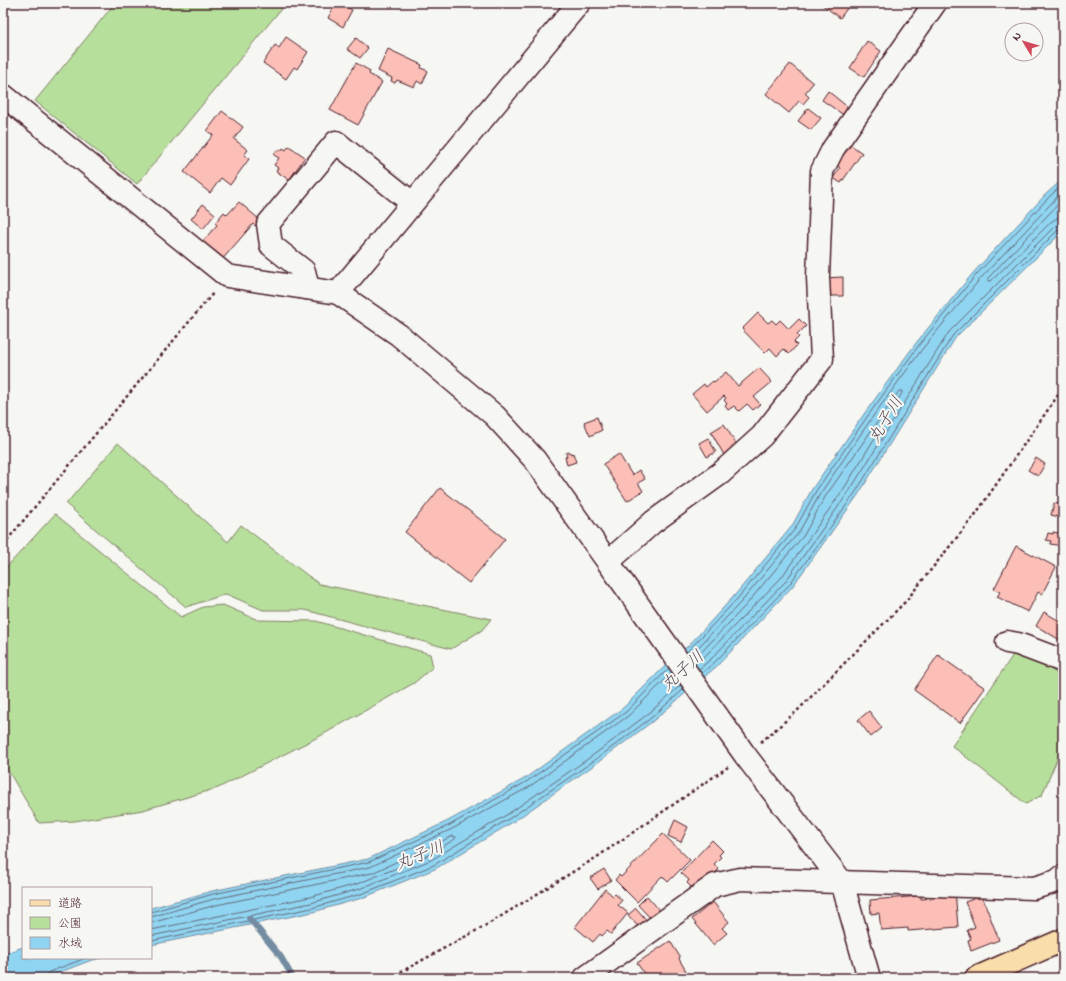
<svg xmlns="http://www.w3.org/2000/svg" width="1066" height="981" font-family="'Indie Flower','Klee One',sans-serif">
<style>
.green{fill:#b6df9c;stroke:#807f64}
.water{fill:#8fd5f1;stroke:#738ca2}
.lines{fill:none;stroke-linecap:round;stroke-linejoin:round}
.shore{stroke:#66687a;stroke-width:1}
.stream{stroke:#738ca2;stroke-width:6}
.building{fill:#fbbfb7;stroke:#4a1f2b}
.minor-casing{stroke:#4a1f2b;stroke-width:25}
.major-casing{stroke:#4a1f2b;stroke-width:25}
.path{stroke:#4a1f2b;stroke-width:2.5;stroke-dasharray:3 3;stroke-linecap:butt}
.minor{stroke:#f6f6f2;stroke-width:22}
.major{stroke:#f9deab;stroke-width:22}
.labels{text-anchor:middle;dominant-baseline:central;stroke-width:4;stroke-linejoin:round;paint-order:stroke}
.water-label{font-size:17px;font-style:italic;fill:#5b4c5c;stroke:#f6f6f2}
</style>
<rect width="100%" height="100%" fill="#f6f6f2"/>
<filter id="ink" filterUnits="userSpaceOnUse"><feTurbulence type="fractalNoise" baseFrequency=".025" numOctaves="2"/><feDisplacementMap in="SourceGraphic" scale="8" xChannelSelector="R" yChannelSelector="G"/><feConvolveMatrix kernelMatrix="1 2 1 2 8 2 1 2 1" color-interpolation-filters="sRGB"/></filter>
<g filter="url(#ink)">
<!-- green -->
<g class="green">
<polygon points="115,3 286,3 137,184 35,101"/>
<polygon points="118,443 228,542 241,525 319,584 491,619 482,630 451,649 305,610 263,610 226,594 186,607 66,504"/>
<polygon points="55,514 181,617 203,607 223,605 258,620 316,621 430,654 433,667 414,683 322,735 218,788 143,810 75,821 39,823 3,762 3,571"/>
<polygon points="1017,649 1063,677 1063,745 1042,795 1026,804 952,746"/>
</g>
<!-- water -->
<g class="water">
<polygon points="1063,179 1063,231 956,337 858,495 792,587 717,666 653,721 597,763 513,822 435,869 362,898 313,912 151,945 151,908 212,891 368,859 448,821 524,779 623,708 660,671 690,644 735,595 792,526 812,489 864,414 916,343 973,273 1046,194"/>
<polygon points="23,947 23,958 101,958 89,961 45,978 3,978 3,954"/>
</g>
<g class="lines">
<!-- shore -->
<g class="shore">
<polyline points="1063,199 988,278 988,281 991,281 1051,222 1057,218 1063,218"/>
<polyline points="687,652 738,598 795,529 816,491 867,417 919,345 976,275 1049,197 1063,184"/>
<polyline points="690,656 742,601 799,532 820,494 871,419 923,348 980,279 1063,191"/>
<polyline points="693,661 746,605 804,535 825,497 899,391 902,391 902,393 845,487 781,578 706,655 695,664"/>
<polyline points="699,669 711,659 785,582 850,490 949,332 1055,226 1063,224"/>
<polyline points="702,673 714,663 789,585 855,493 953,335 1058,230 1063,229"/>
<polyline points="151,912 213,894 369,862 450,825 526,782 626,712 669,668"/>
<polyline points="151,917 214,899 370,867 452,829 529,787 628,716 672,673"/>
<polyline points="151,923 216,905 372,873 453,836 456,837 455,839 429,855 357,884 310,897 151,930"/>
<polyline points="151,936 311,903 359,889 431,860 508,814 592,756 648,714 681,685"/>
<polyline points="151,941 312,908 361,894 434,865 510,818 595,760 651,718 684,689"/>
<polyline points="46,978 46,975 49,972 86,958"/>
</g>
<!-- stream -->
<polyline class="stream" points="249,918 281,957 293,978"/>
</g>
<!-- building -->
<g class="building">
<polygon points="336,3 340,3 352,10 343,27 328,18"/>
<polygon points="820,3 851,3 840,18"/>
<polygon points="286,37 308,52 297,69 294,67 286,79 263,63 275,45 279,48"/>
<polygon points="356,38 368,48 360,58 347,49"/>
<polygon points="867,41 881,51 864,77 850,68"/>
<polygon points="388,49 422,65 421,68 428,71 422,84 417,81 414,87 397,80 395,83 391,81 392,78 378,71"/>
<polygon points="356,63 370,71 369,74 382,82 358,125 330,110"/>
<polygon points="790,64 813,83 805,93 809,97 803,104 799,101 789,113 766,94"/>
<polygon points="828,91 850,109 845,116 822,100"/>
<polygon points="808,108 821,118 811,130 798,121"/>
<polygon points="222,111 243,127 234,139 248,150 244,155 249,159 230,185 221,178 210,193 184,172 213,135 207,131"/>
<polygon points="851,145 862,153 841,183 833,178 840,168 836,164"/>
<polygon points="289,146 305,157 289,180 276,171 278,168 274,165 279,158 274,155 278,149 281,151 283,148 286,150"/>
<polygon points="239,202 260,220 255,226 253,224 220,262 200,244 217,225 215,223 224,212 227,215"/>
<polygon points="203,204 215,214 203,229 191,219"/>
<polygon points="843,277 843,296 824,296 824,278"/>
<polygon points="758,313 768,323 772,320 776,324 780,320 789,329 799,319 806,326 797,335 799,337 794,342 797,345 789,354 784,349 777,356 770,348 765,353 742,329"/>
<polygon points="759,368 772,382 754,397 760,404 753,410 747,404 739,411 734,406 728,410 725,406 727,404 724,400 726,398 724,396 707,411 692,394 704,384 706,387 713,381 714,382 726,372 738,386"/>
<polygon points="597,417 602,430 590,436 584,422"/>
<polygon points="724,424 738,447 724,455 711,432"/>
<polygon points="708,438 716,452 707,457 699,443"/>
<polygon points="570,452 571,454 573,453 576,462 567,465 565,457 567,456 566,453"/>
<polygon points="619,454 632,475 639,470 645,479 638,483 643,491 627,501 603,464"/>
<polygon points="1036,458 1045,464 1038,476 1028,470"/>
<polygon points="440,488 505,539 469,583 405,532"/>
<polygon points="1054,503 1063,505 1063,518 1051,515"/>
<polygon points="1053,532 1063,534 1063,546 1050,544 1051,541 1046,540 1048,533 1053,534"/>
<polygon points="1016,546 1056,567 1042,594 1038,592 1028,612 997,597 1000,592 994,589"/>
<polygon points="1044,612 1063,623 1062,641 1036,626"/>
<polygon points="938,655 985,688 960,723 914,690"/>
<polygon points="869,711 882,728 871,737 858,720"/>
<polygon points="675,820 688,827 681,842 668,836"/>
<polygon points="663,834 690,860 668,882 662,876 637,902 615,880 619,875 621,877"/>
<polygon points="712,840 723,851 719,855 721,857 714,864 719,869 698,890 693,889 687,883 689,880 681,873"/>
<polygon points="604,869 611,880 598,889 590,878"/>
<polygon points="605,889 613,896 615,894 622,900 618,905 628,913 611,934 607,931 602,936 600,934 593,942 575,927"/>
<polygon points="955,890 958,927 908,931 908,928 881,930 879,913 871,914 870,900 921,896 921,899 934,898 934,892"/>
<polygon points="647,896 662,913 653,921 638,905"/>
<polygon points="982,896 999,940 971,951 968,940 971,939 967,930 975,927 965,902"/>
<polygon points="713,902 729,922 722,928 727,933 713,945 692,919"/>
<polygon points="636,908 649,923 641,930 628,915"/>
<polygon points="670,941 680,957 679,959 686,971 675,978 647,978 637,963"/>
</g>
<g class="lines">
<defs>
<g id="minor">
<polyline points="579,3 338,293 399,335 495,416 535,460 608,562 653,522 721,473 762,436 822,359 818,277 822,171 833,149 935,3"/>
<polyline points="3,95 227,276 338,293"/>
<polyline points="308,288 304,271 271,245 268,224 336,142 412,203"/>
<polyline points="608,562 745,755 842,882 869,978"/>
<polyline points="1007,642 1018,644 1063,661"/>
<polyline points="585,978 715,885 740,879 1034,888 1057,881 1063,876"/>
</g>
<polyline id="major" points="976,978 1063,940"/>
</defs>
<!-- minor casing -->
<use href="#minor" class="minor-casing"/>
<!-- major casing -->
<use href="#major" class="major-casing"/>
<!-- path -->
<g class="path">
<polyline points="3,545 214,292"/>
<polyline points="761,742 797,711 905,602 975,515 1063,388"/>
<polyline points="390,978 490,923 597,857 728,767"/>
</g>
<!-- minor -->
<use href="#minor" class="minor"/>
<!-- major -->
<use href="#major" class="major"/>
</g>
</g>
<g class="labels">
<!-- water labels -->
<g class="water-label">
<text transform="translate(886 420) rotate(-59)">丸子川</text>
<text transform="translate(683 671) rotate(-42)">丸子川</text>
<text transform="translate(420 856) rotate(-22)">丸子川</text>
</g>
</g>
<!-- margin -->
<rect width="1066" height="981" fill="none" stroke="#f6f6f2" stroke-width="16"/>
<rect x="8" y="8" width="1050" height="965" fill="none" stroke="#4a1f2b" stroke-width="1.5" filter="url(#ink)"/>
<!-- legend -->
<rect x="22" y="887" width="130" height="72" fill="#f6f6f2" stroke="#b1a0a2"/>
<rect x="30" y="900" width="20" height="6" fill="#f9deab" stroke="#b1a0a2"/>
<text x="58" y="907" font-size="12" fill="#4a1f2b">道路</text>
<rect x="30" y="917" width="20" height="12" fill="#b6df9c" stroke="#b1a0a2"/>
<text x="58" y="927" font-size="12" fill="#4a1f2b">公園</text>
<rect x="30" y="937" width="20" height="12" fill="#8fd5f1" stroke="#b1a0a2"/>
<text x="58" y="947" font-size="12" fill="#4a1f2b">水域</text>
<!-- north arrow -->
<g transform="translate(1024 42) rotate(308)"><circle r="19" fill="#f6f6f2" stroke="#b1a0a2"/>
<path d="M0-3L7 15L0 10L-7 15Z" fill="#d1495b"/>
<text y="-6" font-size="11" font-weight="bold" text-anchor="middle" fill="#4a1f2b">N</text>
</g>
</svg>
